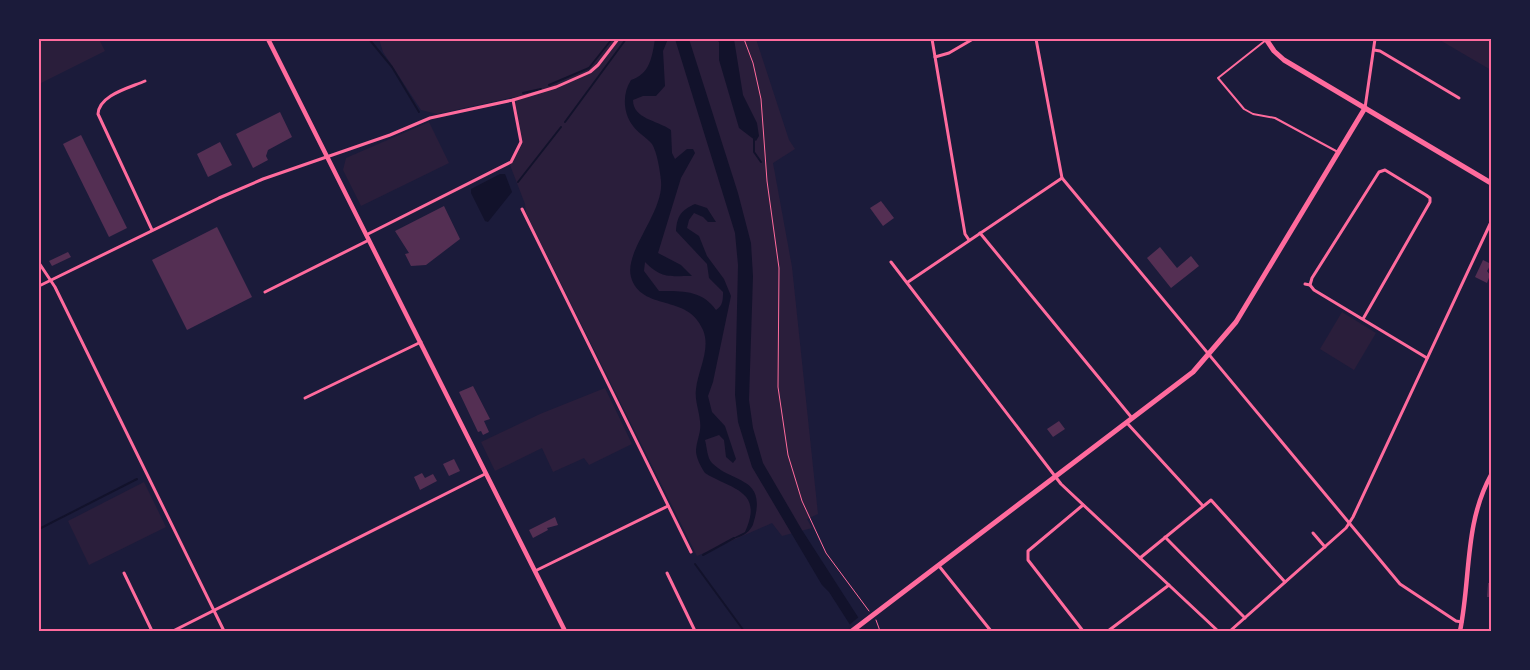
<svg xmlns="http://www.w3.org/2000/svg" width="1530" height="670" font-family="Arial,sans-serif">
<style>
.green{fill:#2a1e3b}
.water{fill:#12122b}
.pier{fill:#1b1b3a}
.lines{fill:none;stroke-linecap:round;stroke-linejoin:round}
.stream{stroke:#12122b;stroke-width:2}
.building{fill:#542f53}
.path{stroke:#ff6b9d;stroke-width:1}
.service{stroke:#ff6b9d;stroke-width:2}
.minor{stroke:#ff6b9d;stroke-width:3}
.tertiary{stroke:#ff6b9d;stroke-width:4.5}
.secondary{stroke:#ff6b9d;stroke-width:5}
.neatline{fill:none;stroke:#ff6b9d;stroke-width:2}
</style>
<rect width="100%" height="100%" fill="#1b1b3a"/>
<!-- green -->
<g class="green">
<polygon points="39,39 99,39 105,51 39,84"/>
<polygon points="379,39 756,39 789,140 795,149 773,163 792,267 818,514 807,519 812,528 782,536 772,523 697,556 526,213 525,204 510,165 523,143 514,97 437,114 421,110 383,52"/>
<polygon points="1438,39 1491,39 1491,70"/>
<polygon points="429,122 449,163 361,206 343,170 346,158"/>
<polygon points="1342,312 1376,333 1354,370 1320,349"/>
<polygon points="605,388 632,444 589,465 584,458 553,472 542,448 495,471 481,442 540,414"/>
<polygon points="144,482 166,527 89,565 68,521"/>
</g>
<!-- water -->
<g class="water">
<path d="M655 39H668L663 51 665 86 656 96H643L633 100C633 119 657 120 671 130L672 153 675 159 687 149H693L695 153 681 178 658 253 681 265 692 276C669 276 662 279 645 262L644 271 659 291C682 291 702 290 716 310 723 306 723 299 723 292L709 278 707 264 676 231C677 215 682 210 695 204L707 208 716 222H708L703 217 694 213 689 220 687 228 699 236 707 256 724 279 731 296 713 382 708 396 712 412 725 426 736 459 733 463 726 457 724 440 719 435 705 440C707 447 707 458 712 463 733 484 767 476 754 521 752 532 741 538 731 539L745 532C764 490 732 490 705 473 701 467 697 460 696 452 696 444 699 437 700 430 702 417 694 402 696 389 698 370 711 349 703 330 688 293 641 312 631 277 624 251 664 212 661 181 660 171 657 152 652 144 646 137 638 133 633 126 623 113 622 94 631 80 650 74 652 57 655 39Z"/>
<polygon points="675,39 689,39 738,193 751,243 753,276 749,400 753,428 763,463 802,530 867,631 854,631 829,592 822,585 752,467 738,422 735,395 738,265 735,233"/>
<polygon points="716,39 734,39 743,95 757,123 759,136 756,141 739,128 719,60 719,42"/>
<polygon points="500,174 505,174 512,192 488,222 485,221 471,193 471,189"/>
</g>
<!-- pier -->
<polygon class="pier" points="860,616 867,627 862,631 851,631 848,626"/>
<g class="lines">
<!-- stream -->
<g class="stream">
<polyline points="369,39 392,67 419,112"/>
<polyline points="549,85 589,68 612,39"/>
<polyline points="523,93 541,89"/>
<polyline points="565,122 626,39"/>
<polyline points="754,137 754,152 761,162"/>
<polyline points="518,182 561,127"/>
<polyline points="39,529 137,479"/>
<polyline points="703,555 734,538"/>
<polyline points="695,564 744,631"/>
</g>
</g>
<!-- building -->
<g class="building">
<polygon points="280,112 292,137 268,150 266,156 268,160 253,168 236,134"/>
<polygon points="81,135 127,228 109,237 63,144"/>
<polygon points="220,142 232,165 208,177 197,154"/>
<polygon points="881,201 894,218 883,226 870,208"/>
<polygon points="444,206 460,239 426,265 411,266 405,254 409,253 395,231"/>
<polygon points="217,227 252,297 187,330 152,260"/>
<polygon points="1160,247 1177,268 1191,256 1199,266 1171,288 1147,258"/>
<polygon points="68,252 71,257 52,266 49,261"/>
<polygon points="1483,260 1491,264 1487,271 1490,275 1487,283 1475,277"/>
<polygon points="473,386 490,419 484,421 489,432 483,435 481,431 478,432 459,392"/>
<polygon points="1059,421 1065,429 1053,437 1047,429"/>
<polygon points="454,459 460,471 449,476 443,464"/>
<polygon points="422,473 425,478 433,474 437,481 420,490 414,477"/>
<polygon points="555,517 558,525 547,528 548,530 533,538 529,530"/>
<polygon points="1488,583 1491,583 1491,597 1487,597"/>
</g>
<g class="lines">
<!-- path -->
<g class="path">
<polyline points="744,39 753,63 761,99 767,181 779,268 778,387 788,455 802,501 826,553 869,611"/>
<polyline points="876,620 880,631"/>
</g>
<!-- service -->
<polyline class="service" points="1266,40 1218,78 1244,109 1253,114 1275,118 1336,151"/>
<!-- minor -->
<g class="minor">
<polyline points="932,39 959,199 965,234 969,240"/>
<polyline points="1036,39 1062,178 1400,584 1456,621 1462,622"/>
<polyline points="1374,50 1380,51 1459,98"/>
<polyline points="935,57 949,53 973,39"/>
<path d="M145 81C129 88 99 95 98 114L152 230"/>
<polyline points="1365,108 1375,39"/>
<polyline points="522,209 691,552"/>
<polyline points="980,233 1132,418"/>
<polyline points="366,235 511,162 521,142 513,100"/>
<polyline points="891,262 1061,484 1218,631"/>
<polyline points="39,263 55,287 224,631"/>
<polyline points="908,282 1062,178"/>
<polyline points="1305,284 1310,285"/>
<polyline points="39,286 219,198 263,179 390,135 430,118 513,100 556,87 590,72 598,65 618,39"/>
<polyline points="265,292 369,240"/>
<polyline points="1363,319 1430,202 1430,198 1426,195 1385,170 1379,172 1312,278 1310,285 1314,290 1427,358"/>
<polyline points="305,398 421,342"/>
<polyline points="1127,423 1203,506"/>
<polyline points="1313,533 1325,547"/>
<polyline points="1165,537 1245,618"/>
<polyline points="1140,558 1211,500 1285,582"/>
<polyline points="939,566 991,631"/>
<polyline points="535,571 668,506"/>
<polyline points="124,573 152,631"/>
<polyline points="667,573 695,631"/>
<polyline points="173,631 485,474"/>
<polyline points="1083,631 1028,560 1028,551 1083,505"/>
<polyline points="1108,631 1169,585"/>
<polyline points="1230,631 1346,528 1353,517 1491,222"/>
</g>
<!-- tertiary -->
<g class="tertiary">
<polyline points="268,39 565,631"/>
<path d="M1460 631C1471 578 1464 524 1491 475"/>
</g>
<!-- secondary -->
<g class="secondary">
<polyline points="1266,39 1274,51 1284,60 1491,183"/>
<polyline points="852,631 1193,372 1236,322 1365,108"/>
</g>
</g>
<!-- border -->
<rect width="1530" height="670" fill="none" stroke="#1b1b3a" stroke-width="80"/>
<rect x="40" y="40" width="1450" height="590" class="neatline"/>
</svg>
